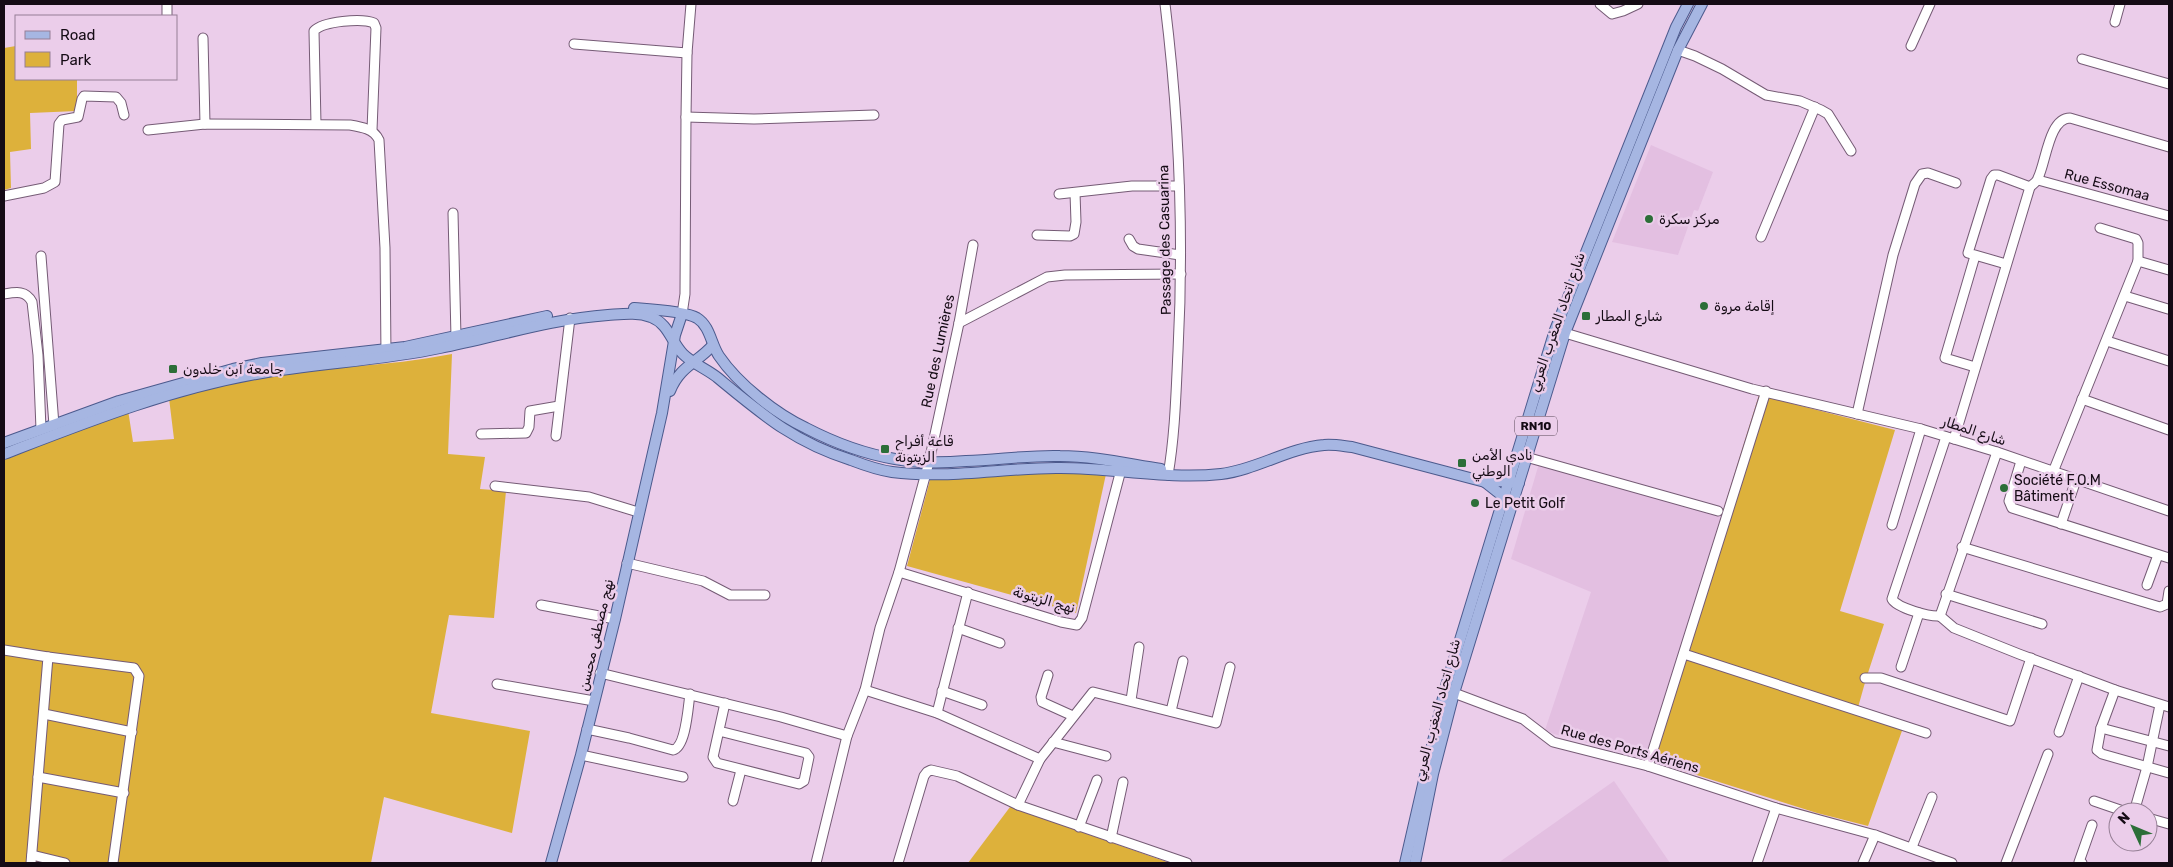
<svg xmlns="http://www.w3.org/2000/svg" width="2173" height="867" font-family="Rubik,Vazirmatn,sans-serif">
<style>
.built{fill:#e3bfe1}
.green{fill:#ddb13b}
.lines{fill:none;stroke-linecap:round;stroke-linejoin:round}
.minor-casing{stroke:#755b75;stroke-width:11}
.major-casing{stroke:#4c5a8d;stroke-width:12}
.minor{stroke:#fff;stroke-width:9}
.major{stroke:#a6b6e2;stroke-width:10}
.poi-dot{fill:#2c6e38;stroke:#ebcdea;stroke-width:2}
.labels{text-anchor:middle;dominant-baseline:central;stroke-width:5;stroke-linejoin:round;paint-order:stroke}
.shield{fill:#ebcdea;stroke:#554555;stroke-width:1}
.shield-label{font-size:12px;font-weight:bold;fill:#150b15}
.street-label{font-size:14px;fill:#150b15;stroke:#ebcdea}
.poi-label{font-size:14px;fill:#150b15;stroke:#ebcdea;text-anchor:start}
</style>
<rect width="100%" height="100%" fill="#ebcdea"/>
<!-- built -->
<g class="built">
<polygon points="1651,145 1713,172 1698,211 1694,210 1678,255 1612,242"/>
<polygon points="1540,460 1723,510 1646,759 1554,734 1545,730 1591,592 1511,559"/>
<polygon points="1614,781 1670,863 1498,863"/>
</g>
<!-- green -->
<g class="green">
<polygon points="16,46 16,79 77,79 77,111 30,113 31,149 10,152 11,188 4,190 4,48"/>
<path d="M452 354 448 454 485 457 480 489 506 491 494 618 449 615 431 713 530 731 512 833 384 797 371 863H4V460L128 410 133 442 174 439 169 398C197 391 226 380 254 376 321 367 386 367 452 354Z"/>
<polygon points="1759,395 1895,430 1840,611 1884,624 1866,679 1857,711 1903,728 1868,826 1817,813 1646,759"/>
<polygon points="1041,471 1106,474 1076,613 907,566 930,480"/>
<polygon points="1010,807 1170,863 968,863"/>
</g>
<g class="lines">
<defs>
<g id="minor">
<polyline points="167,4 167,16"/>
<path d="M1165 4C1179 118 1184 236 1178 351 1176 392 1175 435 1168 475"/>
<polyline points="1600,4 1612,14 1623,11 1638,4"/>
<polyline points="2115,22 2120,4"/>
<polyline points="203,38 205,124"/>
<polyline points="574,44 687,53"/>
<polyline points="1911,46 1930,4"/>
<polyline points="1678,50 1695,56 1722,69 1766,95 1800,101 1821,110 1828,114 1851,151"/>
<polyline points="2082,59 2169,84"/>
<polyline points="686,117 754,119 874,115"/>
<path d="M316 124 314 31C323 21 362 18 374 23L376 28 372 130"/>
<path d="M148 130 205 124 350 125C362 127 374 129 379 140L385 248 386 355"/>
<polyline points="2038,180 2169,216"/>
<polyline points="1059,194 1132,186 1179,186"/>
<polyline points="4,196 44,188 55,182 59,124 62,120 78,117 82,99 84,96 116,97 121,103 124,115"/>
<polyline points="453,213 456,337"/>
<polyline points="2100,228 2136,239 2138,243 2138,261"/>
<polyline points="1037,235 1070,236 1074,234 1076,222 1075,193"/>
<polyline points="1761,237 1815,107"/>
<polyline points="1129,239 1133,246 1138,249 1180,255"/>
<polyline points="41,256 54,425"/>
<polyline points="2006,264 1968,253 1991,179 1994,175 1998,175 2030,187"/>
<path d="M4 294C16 292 26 290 32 302L38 355 41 429"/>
<polyline points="2125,296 2168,309"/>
<polyline points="682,314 685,294 686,117 687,53 691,4"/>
<polyline points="959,323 1047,277 1065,275 1181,274"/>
<polyline points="1565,333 1752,389 1921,429 1997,452 2169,511"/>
<polyline points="2107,341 2169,361"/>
<polyline points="1975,367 1945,358 1975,256"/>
<polyline points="2082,399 2169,430"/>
<polyline points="1857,414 1893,255 1915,184 1922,174 1928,173 1956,183"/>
<polyline points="481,434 526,433 529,427 530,411 559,406"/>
<polyline points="556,436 570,318"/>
<path d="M1954 439 2030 187C2033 184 2037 182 2038 178 2046 162 2049 118 2070 118L2169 147"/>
<polyline points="1526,457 1718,511"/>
<polyline points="2021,461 2009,501 2012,508 2169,558"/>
<polyline points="2053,472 2138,261 2169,270"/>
<polyline points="495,486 589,497 638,512"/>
<polyline points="2061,524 2076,480"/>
<polyline points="1892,525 1921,429"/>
<polyline points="1962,547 2160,607 2167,604 2169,591"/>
<polyline points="627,563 703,581 730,595 765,595"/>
<polyline points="899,572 1061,622 1077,625 1082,618 1122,466"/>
<polyline points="2147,585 2158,555"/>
<polyline points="1946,594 2042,624"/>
<polyline points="541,605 615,619"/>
<polyline points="1940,616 1954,628 2019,654 2115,690 2169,707"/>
<path d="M1940 616C1930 617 1897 608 1892 599L1946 437"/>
<polyline points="1940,616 1997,452"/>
<polyline points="958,628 1000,643"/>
<polyline points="4,650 48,657 31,863"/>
<polyline points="1684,654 1926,733"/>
<polyline points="48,657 134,668 139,676 113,863"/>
<polyline points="1901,667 1919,613"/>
<polyline points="600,673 781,717 847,736"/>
<polyline points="1048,675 1041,697 1042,702 1073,716"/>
<polyline points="1865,678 1881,678 2010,721 2031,658"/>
<polyline points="497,684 594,701"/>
<polyline points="865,690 937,713 1040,759"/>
<polyline points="2115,690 2101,728 2097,750 2102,754 2169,773"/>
<polyline points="942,691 982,705"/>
<polyline points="1454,693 1523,719 1553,742 1648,766 1776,808 1875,835 1952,863"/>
<polyline points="1131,700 1139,647"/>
<polyline points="1171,711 1183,661"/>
<polyline points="937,713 968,592"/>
<polyline points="44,714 132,732"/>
<polyline points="2101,728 2169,746"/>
<path d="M587 729 629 738 673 750C686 747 688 707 690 694"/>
<polyline points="719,731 806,753 809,757 804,781 799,784 717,763 713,757 725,703"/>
<polyline points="2059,732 2079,676"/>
<polyline points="1053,742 1106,756"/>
<polyline points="581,755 683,777"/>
<polyline points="1648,766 1766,391"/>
<polyline points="38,777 124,793"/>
<polyline points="733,801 741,770"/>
<polyline points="2094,801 2126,812"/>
<polyline points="1018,805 1040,759 1093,692 1216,723 1230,667"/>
<polyline points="2134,812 2147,767 2160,705"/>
<polyline points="2148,818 2169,824"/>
<polyline points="1079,827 1097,780"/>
<polyline points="1111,838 1123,782"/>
<polyline points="1912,847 1932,797"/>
<polyline points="32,855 65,863"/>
<polyline points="816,863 847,736 865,690 880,628 899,572 929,462 959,323 973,245"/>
<polyline points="898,863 924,776 927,772 931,770 957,776 1018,805 1187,863"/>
<polyline points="1757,863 1776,808"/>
<polyline points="1863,863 1875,835"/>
<polyline points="2006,863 2048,754"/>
<polyline points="2082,863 2079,862 2092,825"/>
</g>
<g id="major">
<path d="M634 308C648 309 685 311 697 318 710 326 711 344 719 356 738 384 776 414 806 428 833 442 865 454 895 459 917 463 943 463 966 461 998 460 1029 455 1060 456 1094 456 1128 464 1161 469"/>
<path d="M670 391C680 366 697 363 713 345"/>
<polyline points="4,443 119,401 233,369 262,363 405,347 547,316"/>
<path d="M4 454C87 422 167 390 256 374 317 363 379 361 440 348 496 337 550 319 608 315 623 314 637 312 651 317 669 324 671 342 683 354 693 364 707 369 718 378 763 415 794 442 851 460 864 465 878 470 892 472 947 479 1002 468 1056 468 1111 467 1166 480 1221 474 1256 470 1288 448 1324 445 1333 444 1343 446 1352 447L1485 482 1501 481 1519 483"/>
<polyline points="1485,482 1504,497 1509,499"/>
<polyline points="551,863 581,755 615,619 662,413 675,335 682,314"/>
<polyline points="1405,863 1445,689 1555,330 1676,27 1688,4"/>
<polyline points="1415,863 1433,774 1454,693 1565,333 1678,50 1702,4"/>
</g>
</defs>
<!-- minor casing -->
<use href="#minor" class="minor-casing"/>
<!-- major casing -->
<use href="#major" class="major-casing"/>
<!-- minor -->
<use href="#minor" class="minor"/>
<!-- major -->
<use href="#major" class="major"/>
</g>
<!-- markers -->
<g class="poi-dot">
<circle cx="1649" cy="219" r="5"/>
<circle cx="1704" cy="306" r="5"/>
<rect x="1581" y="311" width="10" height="10" rx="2.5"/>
<rect x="168" y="364" width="10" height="10" rx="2.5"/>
<rect x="880" y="444" width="10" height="10" rx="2.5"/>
<rect x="1457" y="458" width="10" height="10" rx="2.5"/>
<circle cx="2004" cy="488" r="5"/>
<circle cx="1475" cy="503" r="5"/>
</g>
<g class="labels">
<!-- shield labels -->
<rect class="shield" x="1515" y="416.5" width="42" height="19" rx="4"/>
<g class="shield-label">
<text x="1536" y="426">RN10</text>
</g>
<!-- street labels -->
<g class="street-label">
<text transform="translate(2107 185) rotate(15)">Rue Essomaa</text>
<text transform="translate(1165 240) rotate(-91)">Passage des Casuarina</text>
<text transform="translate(1557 322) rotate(-71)">شارع اتحاد المغرب العربي</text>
<text transform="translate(938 351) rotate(-78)">Rue des Lumières</text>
<text transform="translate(1974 431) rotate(18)">شارع المطار</text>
<text transform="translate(1044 600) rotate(16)">نهج الزيتونة</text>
<text transform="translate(596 635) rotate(-77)">نهج مصطفى محسن</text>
<text transform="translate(1437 710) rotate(-75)">شارع اتحاد المغرب العربي</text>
<text transform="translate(1630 749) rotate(16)">Rue des Ports Aériens</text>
</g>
<!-- poi labels -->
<g class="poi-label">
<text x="1659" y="219">مركز سكرة</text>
<text x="1714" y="306">إقامة مروة</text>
<text x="1596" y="316">شارع المطار</text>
<text x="183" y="369">جامعة آبن خلدون</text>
<text x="895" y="441">قاعة أفراح<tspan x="895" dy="16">الزيتونة</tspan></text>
<text x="1472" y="455">نادي الأمن<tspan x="1472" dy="16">الوطني</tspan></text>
<text x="2014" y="480">Société F.O.M<tspan x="2014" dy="16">Bâtiment</tspan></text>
<text x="1485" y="503">Le Petit Golf</text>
</g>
</g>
<!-- border -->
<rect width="2173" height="867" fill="none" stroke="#150b15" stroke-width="10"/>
<!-- legend -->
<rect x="15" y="15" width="162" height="65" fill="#ebcdea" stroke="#957f95"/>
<rect x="25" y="31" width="25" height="8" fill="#a6b6e2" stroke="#957f95"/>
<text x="60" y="40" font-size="15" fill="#150b15">Road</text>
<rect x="25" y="52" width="25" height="15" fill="#ddb13b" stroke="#957f95"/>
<text x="60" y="65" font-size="15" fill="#150b15">Park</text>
<!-- north arrow -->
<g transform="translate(2133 827) rotate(314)"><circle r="24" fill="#ebcdea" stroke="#957f95"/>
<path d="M0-4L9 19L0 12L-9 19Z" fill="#2c6e38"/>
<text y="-8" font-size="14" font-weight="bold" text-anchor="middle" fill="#150b15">N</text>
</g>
</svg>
